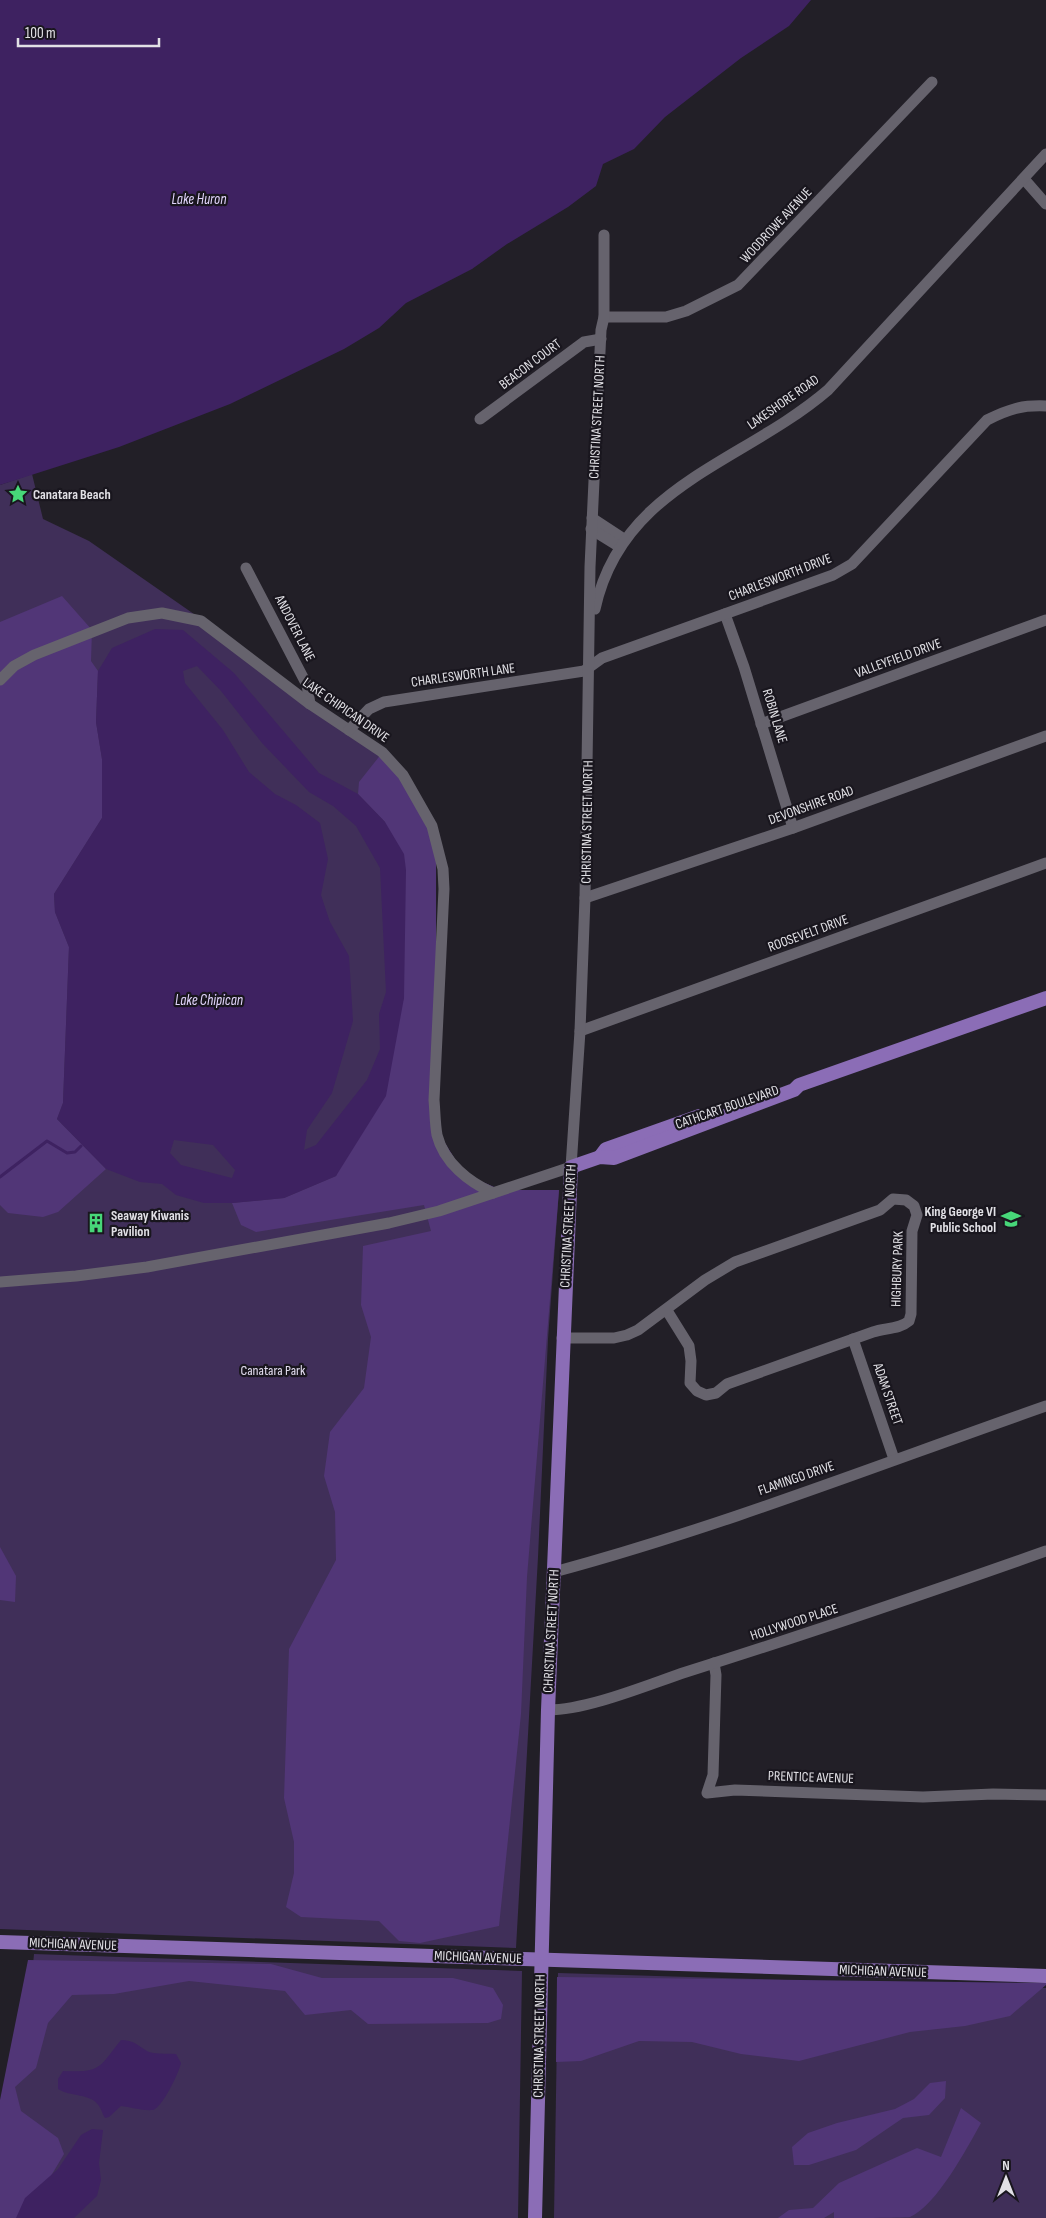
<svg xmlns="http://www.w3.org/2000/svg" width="1046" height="2218" font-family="'Sofia Sans Condensed',sans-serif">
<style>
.green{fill:#402f59}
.forest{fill:#513677}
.water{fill:#3e2261;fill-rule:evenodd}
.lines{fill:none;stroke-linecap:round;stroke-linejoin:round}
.stream{stroke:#3e2261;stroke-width:3}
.minor{stroke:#66636d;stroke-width:11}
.major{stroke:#8b6db6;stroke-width:14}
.labels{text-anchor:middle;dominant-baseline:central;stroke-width:4.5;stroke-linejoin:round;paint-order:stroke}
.street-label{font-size:14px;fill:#e2e1e6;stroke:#19161e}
.poi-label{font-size:14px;font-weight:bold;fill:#e2e1e6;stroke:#19161e;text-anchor:start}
.park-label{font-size:14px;fill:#e5dff2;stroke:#19161e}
.water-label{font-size:15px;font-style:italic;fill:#e2d5fc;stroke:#19161e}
</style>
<rect width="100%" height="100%" fill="#221f27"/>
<!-- green -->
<g class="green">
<polygon points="32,474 43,519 89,541 191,612 382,753 440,1135 464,1174 501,1190 559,1190 548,1339 538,1557 516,1948 0,1929 0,485"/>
<polygon points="34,1954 522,1971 518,2218 0,2218 0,2114 31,1985"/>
<polygon points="558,1973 1046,1988 1046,2218 554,2218"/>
</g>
<!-- forest -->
<g class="forest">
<polygon points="62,596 92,630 91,661 98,671 96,722 102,759 102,818 54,894 55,912 69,947 63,1103 57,1119 106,1169 58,1212 43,1217 8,1213 0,1205 0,622"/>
<polygon points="382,753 415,795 436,849 436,1099 440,1135 464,1174 501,1190 559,1190 527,1577 521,1714 499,1926 420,1943 399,1941 379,1921 301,1917 286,1907 294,1873 294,1842 284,1798 289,1649 336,1560 335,1512 324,1476 330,1432 364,1388 371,1337 361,1305 363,1246 431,1231 424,1205 256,1232 241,1225 232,1203 284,1198 336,1176 404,998 385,822 358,794 359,782"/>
<polygon points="0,1547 16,1576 15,1602 0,1600"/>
<polygon points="28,1960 271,1964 322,1978 453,1978 493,1988 503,2005 501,2019 488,2023 368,2024 351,2010 305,2015 285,1991 189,1981 114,1994 72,1995 48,2023 36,2068 15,2087 21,2111 58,2138 64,2154 26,2218 0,2218 0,2100"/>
<polygon points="557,1977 1046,1983 1046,1985 1010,2016 965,2026 910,2032 799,2061 741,2054 692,2042 639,2041 581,2061 556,2062"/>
<polygon points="946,2081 945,2098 929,2115 903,2118 856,2150 809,2165 794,2165 792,2147 808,2133 837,2123 895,2109 914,2099 930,2083"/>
<path d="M961 2108 981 2123C967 2148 937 2205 910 2217 902 2218 846 2218 834 2218V2212L824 2218H778L789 2210 813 2208 839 2183 917 2148 941 2157Z"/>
</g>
<!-- water -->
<g class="water">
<polygon points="0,0 811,0 789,26 741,58 665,117 634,149 603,164 596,186 568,207 507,244 472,269 406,303 379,328 344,349 230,404 119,447 0,485"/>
<path d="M155 629 183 630 234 673 319 773 358 794 385 822 404 854 406 870 404 998 386 1096 336 1176 284 1198 232 1203H204L176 1195 162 1184 140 1182 106 1169 57 1119 63 1103 69 947 55 912 54 894 102 818V759L96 722 98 671 112 648ZM197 666 221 691 262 743 309 792 333 806 356 826 380 868 386 992 379 1014 380 1049 367 1080 316 1145 304 1150 307 1130 332 1093 353 1021 349 956 330 922 321 895 328 859 320 823 296 805 275 794 249 772 223 730 185 683 183 671ZM174 1140 213 1145 235 1170 232 1178 181 1165 170 1153Z"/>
<path d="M121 2040C134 2040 137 2045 147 2051 155 2055 167 2053 176 2054L181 2063C179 2073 162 2108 153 2110 143 2111 130 2107 121 2106L109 2117 105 2118C102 2114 102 2110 99 2106 91 2093 70 2097 58 2089V2079L63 2071C102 2073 99 2067 121 2040Z"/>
<polygon points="92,2129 103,2130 99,2163 101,2180 97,2196 74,2218 16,2218 25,2198 58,2169 81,2135"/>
</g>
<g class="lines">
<!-- stream -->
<polyline class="stream" points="0,1177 47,1141 67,1153 75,1152 81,1146"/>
<!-- minor -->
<g class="minor">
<polyline points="1024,179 1046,204"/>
<polyline points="604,317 666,317 686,311 738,285 932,82"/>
<polyline points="480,419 584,342 601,339"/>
<polyline points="592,518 624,539"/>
<polyline points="591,529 620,547"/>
<polyline points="246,568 307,685 310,704"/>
<path d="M595 609C622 485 743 463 828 390L1046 154"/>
<polyline points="725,614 744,667 793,828"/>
<path d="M0 680 14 666 34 655 128 618 162 613 201 621 310 704 382 752 403 775 432 826 443 869 444 889 434 1100C435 1111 435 1124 437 1135 444 1163 469 1182 493 1193"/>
<polyline points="761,724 1046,620"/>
<path d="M349 730 369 709 384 702 584 671 602 658 833 575 852 564 987 420C1009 409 1022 405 1046 406"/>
<polyline points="585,898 793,828 1046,736"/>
<polyline points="580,1031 1046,863"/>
<polyline points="0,1282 76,1276 147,1267 389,1223 439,1211 571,1167 580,1031 585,898 590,567 601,330 604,317 604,235"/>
<path d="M562 1338H614L627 1335 638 1330 705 1280 735 1262 880 1210 893 1199 906 1200 914 1206 917 1215 912 1231 911 1314 909 1321C900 1329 885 1328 873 1332 824 1349 776 1367 727 1384L716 1393 706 1395 697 1391 690 1383 691 1361 689 1346 666 1309"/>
<polyline points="853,1339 894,1459"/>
<path d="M554 1572C721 1527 883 1463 1046 1406"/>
<polyline points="714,1663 716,1675 713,1775 707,1793 735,1790 923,1797 993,1794 1046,1795"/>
<path d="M548 1710C588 1710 647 1685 686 1672 807 1634 927 1593 1046 1551"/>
</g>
<!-- major -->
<g class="major">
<polyline points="600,1157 606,1149 699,1116"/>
<polyline points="0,1942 1046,1976"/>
<polyline points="535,2218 548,1710 571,1167 600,1157 614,1158 794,1090 799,1085 1046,998"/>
</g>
</g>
<!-- icons -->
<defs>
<symbol id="sight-bare" viewBox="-9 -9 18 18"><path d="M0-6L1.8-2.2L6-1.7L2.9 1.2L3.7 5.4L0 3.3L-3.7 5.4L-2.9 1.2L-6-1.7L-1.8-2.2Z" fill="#47d779" stroke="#19161e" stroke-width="2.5" paint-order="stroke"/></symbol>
<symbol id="school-bare" viewBox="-9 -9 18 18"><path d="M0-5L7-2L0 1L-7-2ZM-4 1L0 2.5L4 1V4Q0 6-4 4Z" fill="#47d779" stroke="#19161e" stroke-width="2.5" paint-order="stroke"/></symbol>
<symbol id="building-bare" viewBox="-9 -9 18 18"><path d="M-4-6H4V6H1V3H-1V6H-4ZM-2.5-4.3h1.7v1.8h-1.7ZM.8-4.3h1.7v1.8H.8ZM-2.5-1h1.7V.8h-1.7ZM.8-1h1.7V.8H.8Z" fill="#47d779" stroke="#19161e" stroke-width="2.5" paint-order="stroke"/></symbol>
</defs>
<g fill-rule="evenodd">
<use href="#sight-bare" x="4" y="480" width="28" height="28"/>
<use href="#school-bare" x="997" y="1205" width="28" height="28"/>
<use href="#building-bare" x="82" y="1209" width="28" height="28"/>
</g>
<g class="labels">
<!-- street labels -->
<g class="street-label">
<text transform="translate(776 225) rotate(-47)">WOODROWE AVENUE</text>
<text transform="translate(530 364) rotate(-37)">BEACON COURT</text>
<text transform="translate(783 402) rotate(-35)">LAKESHORE ROAD</text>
<text transform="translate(597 417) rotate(-87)">CHRISTINA STREET NORTH</text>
<text transform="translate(780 577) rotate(-21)">CHARLESWORTH DRIVE</text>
<text transform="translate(295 628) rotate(63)">ANDOVER LANE</text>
<text transform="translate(898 658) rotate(-20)">VALLEYFIELD DRIVE</text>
<text transform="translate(463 675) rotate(-8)">CHARLESWORTH LANE</text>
<text transform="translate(346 710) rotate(35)">LAKE CHIPICAN DRIVE</text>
<text transform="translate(775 716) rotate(73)">ROBIN LANE</text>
<text transform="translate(811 805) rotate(-20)">DEVONSHIRE ROAD</text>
<text transform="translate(587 822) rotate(-89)">CHRISTINA STREET NORTH</text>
<text transform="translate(808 933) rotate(-20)">ROOSEVELT DRIVE</text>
<text transform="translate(727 1107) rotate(-19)">CATHCART BOULEVARD</text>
<text transform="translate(568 1226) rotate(-87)">CHRISTINA STREET NORTH</text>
<text transform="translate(897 1269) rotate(-88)">HIGHBURY PARK</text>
<text transform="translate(888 1394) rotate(71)">ADAM STREET</text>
<text transform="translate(796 1478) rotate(-19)">FLAMINGO DRIVE</text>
<text transform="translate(794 1622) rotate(-18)">HOLLYWOOD PLACE</text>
<text transform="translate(551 1631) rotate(-87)">CHRISTINA STREET NORTH</text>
<text transform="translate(811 1777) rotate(2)">PRENTICE AVENUE</text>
<text transform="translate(73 1944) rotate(2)">MICHIGAN AVENUE</text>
<text transform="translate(478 1957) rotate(2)">MICHIGAN AVENUE</text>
<text transform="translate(883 1971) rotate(2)">MICHIGAN AVENUE</text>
<text transform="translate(539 2036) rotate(-89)">CHRISTINA STREET NORTH</text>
</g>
<!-- poi labels -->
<g class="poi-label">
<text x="33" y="494">Canatara Beach</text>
<text x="996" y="1211" text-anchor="end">King George VI<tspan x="996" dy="16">Public School</tspan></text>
<text x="111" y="1215">Seaway Kiwanis<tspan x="111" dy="16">Pavilion</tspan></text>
</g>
<!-- park labels -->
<g class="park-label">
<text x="273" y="1370">Canatara Park</text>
</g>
<!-- water labels -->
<g class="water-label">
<text x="199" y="199">Lake Huron</text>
<text x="209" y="1000">Lake Chipican</text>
</g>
</g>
<!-- north arrow -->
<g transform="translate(1006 2178)" stroke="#19161e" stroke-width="4" paint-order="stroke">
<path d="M0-4L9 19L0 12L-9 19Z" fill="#e2e1e6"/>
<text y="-8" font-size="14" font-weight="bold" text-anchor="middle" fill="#e2e1e6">N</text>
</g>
<!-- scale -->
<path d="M18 38v8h141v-8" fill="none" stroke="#e2e1e6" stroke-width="2.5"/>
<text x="25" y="38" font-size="15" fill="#e2e1e6" stroke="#19161e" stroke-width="4" paint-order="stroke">100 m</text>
</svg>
